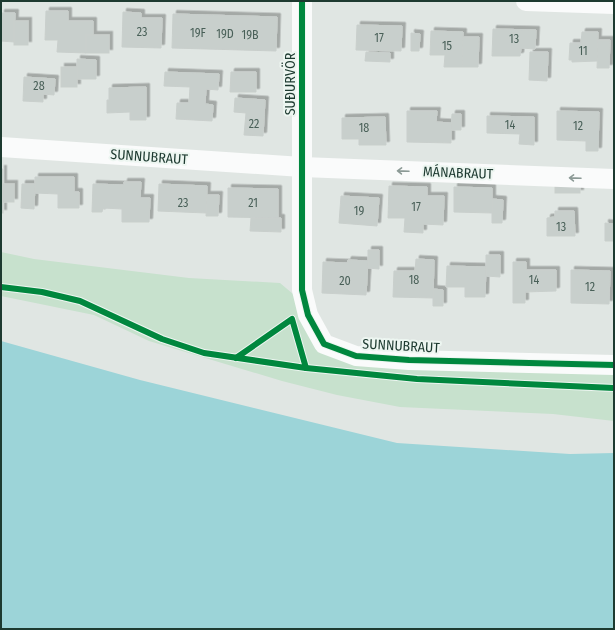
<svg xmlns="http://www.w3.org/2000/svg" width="615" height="630" font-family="'Fira Sans Condensed',sans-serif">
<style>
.green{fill:#c7e1cd}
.water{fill:#9cd4d8}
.building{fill:#c8cfcc;stroke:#c9cfcc;filter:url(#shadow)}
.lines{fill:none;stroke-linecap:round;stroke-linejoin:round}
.street{stroke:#fafbfb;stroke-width:20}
.cycleway-casing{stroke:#edf6f1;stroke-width:8}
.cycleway{stroke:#00873e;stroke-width:6}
.oneway{stroke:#8c9a96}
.labels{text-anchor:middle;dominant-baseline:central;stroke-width:4;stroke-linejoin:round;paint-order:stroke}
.number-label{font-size:12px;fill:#496058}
.street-label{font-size:14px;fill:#1d3a30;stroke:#edf6f1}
</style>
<defs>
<filter id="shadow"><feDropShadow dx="3.5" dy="-3.5" stdDeviation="0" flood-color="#0004"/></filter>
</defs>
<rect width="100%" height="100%" fill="#e0e6e3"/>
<!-- green -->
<polygon class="green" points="1,252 34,259 189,278 280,283 299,299 322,348 614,373 614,421 553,414 400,407 337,395 282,381 149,341 94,315 1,296"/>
<!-- water -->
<polygon class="water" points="1,341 140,380 397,443 570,454 614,453 614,629 1,629"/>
<!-- building -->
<g class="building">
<polygon points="46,11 68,11 68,21 93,21 93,35 86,35 86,53 57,52 58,40 45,40"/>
<polygon points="123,12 141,13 141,18 162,18 161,48 122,47"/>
<polygon points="1,13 15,13 14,42 1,41"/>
<polygon points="173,14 277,17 276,51 172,48"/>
<rect x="14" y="21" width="14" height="24"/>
<polygon points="357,25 402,26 401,51 356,50"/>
<polygon points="493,29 536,30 535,49 521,48 520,56 492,56"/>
<polygon points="431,31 463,32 462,67 444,67 445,55 430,55"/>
<polygon points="582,32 598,32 597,61 572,62 572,60 569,60 570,43 581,43"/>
<polygon points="411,33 420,34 419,51 411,51"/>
<rect x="86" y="35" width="23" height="18"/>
<polygon points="463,37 479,37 478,67 462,67"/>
<polygon points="598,40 610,40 609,68 597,68"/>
<polygon points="366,52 390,53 390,62 365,61"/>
<polygon points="530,52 548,52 547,81 529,80"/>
<polygon points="77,59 96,60 96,79 77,79"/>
<rect x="61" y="67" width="16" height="20"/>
<polygon points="165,72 219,74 218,90 206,89 205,104 213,105 212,121 176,119 177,103 189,103 190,87 164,86"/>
<polygon points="231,72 256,72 256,92 230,92"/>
<polygon points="24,77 55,79 54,95 43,94 43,102 23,101"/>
<polygon points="146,87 146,120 130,120 130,112 107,113 107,100 109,100 109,88"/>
<polygon points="235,98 265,100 263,136 244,135 246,113 234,112"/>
<polygon points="407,111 437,111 436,122 451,123 451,143 407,142"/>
<polygon points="557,111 599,112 598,151 586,151 586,141 557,140"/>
<polygon points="452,114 461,114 461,130 451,130"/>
<polygon points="487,116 534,117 534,145 519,144 520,134 487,133"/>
<polygon points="385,117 386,145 359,145 359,139 342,139 342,118"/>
<rect x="1" y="169" width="2" height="44"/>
<polygon points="35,177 74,177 74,192 79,192 79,208 58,208 58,194 35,193"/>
<polygon points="124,182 141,182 140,198 150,198 149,222 122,222 122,209 103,208 102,212 92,212 93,184 124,185"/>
<rect x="555" y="183" width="25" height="10"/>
<rect x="3" y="184" width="11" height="18"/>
<polygon points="22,184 35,184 34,209 21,208"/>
<polygon points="159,184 207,186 206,213 158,211"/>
<polygon points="389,186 427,187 427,196 444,196 443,225 423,224 423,233 404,232 405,218 388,218"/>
<polygon points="454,187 492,188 492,213 454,212"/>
<polygon points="228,188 278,189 278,218 228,217"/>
<polygon points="207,195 219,195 218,216 206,216"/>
<polygon points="341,196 379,198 377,226 339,223"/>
<polygon points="492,199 503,200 502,223 492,223"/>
<polygon points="555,211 574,211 575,236 547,236 547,218 555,217"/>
<polygon points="251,218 281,218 281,232 250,231"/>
<polygon points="605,223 614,224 614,241 605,241"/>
<polygon points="368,250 379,250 379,269 368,268"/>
<polygon points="486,255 500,255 500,277 486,276"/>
<polygon points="416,259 434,260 433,298 393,297 394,271 415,271"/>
<polygon points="348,260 368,261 366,295 322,293 323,262 347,263"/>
<polygon points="513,262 526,262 526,270 556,270 556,291 525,292 525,303 513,303"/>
<polygon points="447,266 486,267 485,297 465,297 465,287 446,287"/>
<polygon points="571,270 610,271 609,304 571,303"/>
<polygon points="433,289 443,290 443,306 433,306"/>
</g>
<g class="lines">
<!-- street -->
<g class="street">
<polyline points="302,1 302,290 308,315 324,344 356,356 409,360 614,365"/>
<polyline points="526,1 614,4"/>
<polyline points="1,147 302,167 614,179"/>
</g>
<defs>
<g id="cycleway">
<polyline points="302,1 302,290 308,315 324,344 356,356 409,360 614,365"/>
<polyline points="1,287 42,292 80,301 162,339 204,353 306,368 417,379 614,388"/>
<polyline points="236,358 292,319 306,368"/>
</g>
</defs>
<!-- cycleway casing -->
<use href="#cycleway" class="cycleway-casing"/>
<!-- cycleway -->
<use href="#cycleway" class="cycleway"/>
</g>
<!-- one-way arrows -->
<defs><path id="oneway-shaft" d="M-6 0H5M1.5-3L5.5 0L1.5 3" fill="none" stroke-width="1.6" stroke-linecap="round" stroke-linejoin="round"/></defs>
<g class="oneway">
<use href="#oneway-shaft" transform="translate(403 171) rotate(-178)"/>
<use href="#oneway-shaft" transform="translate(575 178) rotate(-178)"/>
</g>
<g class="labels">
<!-- number labels -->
<g class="number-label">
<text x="142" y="32">23</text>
<text x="198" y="33">19F</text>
<text x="225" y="34">19D</text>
<text x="250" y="35">19B</text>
<text x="379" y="38">17</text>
<text x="514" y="39">13</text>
<text x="447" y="46">15</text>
<text x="583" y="51">11</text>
<text x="39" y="86">28</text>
<text x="254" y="124">22</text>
<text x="510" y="125">14</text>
<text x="578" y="126">12</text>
<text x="364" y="128">18</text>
<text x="183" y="203">23</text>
<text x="253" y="203">21</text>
<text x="416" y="207">17</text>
<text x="359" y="211">19</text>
<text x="561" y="227">13</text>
<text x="414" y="280">18</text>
<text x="534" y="280">14</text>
<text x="345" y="281">20</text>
<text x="590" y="287">12</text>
</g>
<!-- street labels -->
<g class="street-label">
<text transform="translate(290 84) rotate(-90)">SUÐURVÖR</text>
<text transform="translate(149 157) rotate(4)">SUNNUBRAUT</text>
<text transform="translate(458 173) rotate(2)">MÁNABRAUT</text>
<text transform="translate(401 346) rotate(3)">SUNNUBRAUT</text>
</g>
</g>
<!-- border -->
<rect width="615" height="630" fill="none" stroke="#1d3a30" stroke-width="4"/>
</svg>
